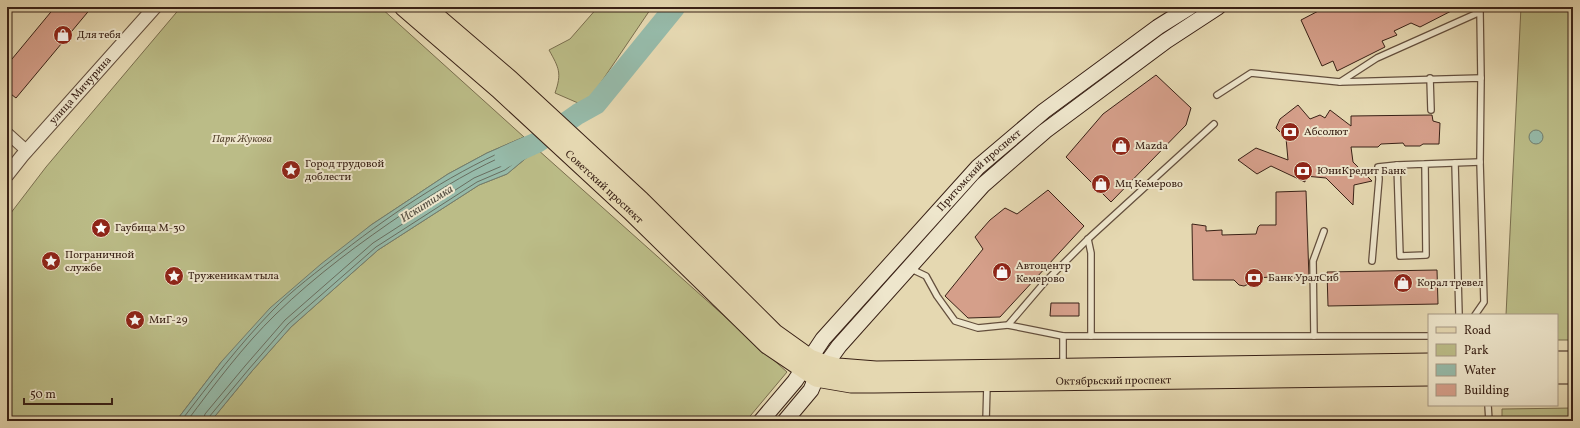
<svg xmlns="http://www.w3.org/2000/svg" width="1580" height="428" font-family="Vollkorn,serif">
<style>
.green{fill:#bbbc87;stroke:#7a6e4e}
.water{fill:#96baa9;stroke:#717d6e}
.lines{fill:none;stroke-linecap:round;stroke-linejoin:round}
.shore{stroke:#686e60;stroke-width:1}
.river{stroke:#96baa9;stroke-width:21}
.building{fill:#d59f8a;stroke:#392116}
.service-casing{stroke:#644f3d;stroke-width:8}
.minor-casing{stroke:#644f3d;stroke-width:13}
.tertiary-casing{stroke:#644f3d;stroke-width:15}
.secondary-casing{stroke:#392116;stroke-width:17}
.primary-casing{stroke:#392116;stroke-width:19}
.service{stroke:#eee6cc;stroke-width:5.5}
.minor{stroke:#eee6cc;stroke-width:11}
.tertiary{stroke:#eee6cc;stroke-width:13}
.secondary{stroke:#eee6cc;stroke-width:15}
.primary{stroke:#e5d8b1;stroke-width:17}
.labels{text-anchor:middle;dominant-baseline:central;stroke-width:4;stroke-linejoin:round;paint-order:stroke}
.poi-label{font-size:11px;fill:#392116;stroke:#eee6cc;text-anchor:start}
.street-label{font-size:11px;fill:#392116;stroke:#eee6cc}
.park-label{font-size:11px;font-style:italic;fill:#5a4832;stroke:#eee6cc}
.water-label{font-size:12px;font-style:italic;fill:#554f42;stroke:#eee6cc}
</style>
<rect width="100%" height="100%" fill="#e5d8b1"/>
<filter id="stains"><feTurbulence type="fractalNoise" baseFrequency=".005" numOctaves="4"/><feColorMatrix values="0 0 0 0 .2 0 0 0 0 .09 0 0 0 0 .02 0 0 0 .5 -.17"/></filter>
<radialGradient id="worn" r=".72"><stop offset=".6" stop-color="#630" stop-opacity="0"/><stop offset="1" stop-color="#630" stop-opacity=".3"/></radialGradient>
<!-- green -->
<g class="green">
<polygon points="181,7 380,7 524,137 487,153 448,174 371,225 222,361 176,421 7,421 7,218 46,167"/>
<path d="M598 7H652L585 106 555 93C562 73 559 68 549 50L570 39Z"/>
<polygon points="1521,7 1573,7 1573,340 1557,340 1557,315 1506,315"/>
<polygon points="537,149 787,372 746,421 211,421 252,371 291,327 378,250 479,185 507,174"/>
<polygon points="1573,408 1573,421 1502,421 1502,409"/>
</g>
<!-- water -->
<g class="water">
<circle cx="1536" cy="137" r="7"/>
<polygon points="524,137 537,149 507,174 479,185 378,250 291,327 252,371 211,421 176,421 222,361 270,308 321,264 371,225 448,174 487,153"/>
</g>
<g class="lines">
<!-- shore -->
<g class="shore">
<path d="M181 421C210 383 239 345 272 311 292 290 318 271 341 253 398 209 456 170 522 143L530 148V151L505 170 477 182 376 247 288 324 249 369 209 417 208 421"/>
<path d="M187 421C215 384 243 346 276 314 316 275 361 242 407 211 442 188 476 167 515 151H517V154L502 166 474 178 373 243 285 320 245 366 205 414 203 421"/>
</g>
<!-- river -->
<polyline class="river" points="505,157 538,142 578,114 596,104 675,7"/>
</g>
<!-- building -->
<g class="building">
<polygon points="55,7 92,7 16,98 7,91 7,65"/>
<polygon points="1326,7 1459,7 1420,27 1411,23 1394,31 1397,35 1382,41 1385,47 1337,71 1333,61 1322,66 1301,20"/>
<polygon points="1156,75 1191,108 1186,125 1111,202 1066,157 1103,114"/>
<polygon points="1298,105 1310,119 1320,115 1325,118 1330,110 1351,126 1351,116 1432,115 1433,121 1440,123 1439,144 1423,144 1420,146 1405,146 1403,143 1381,144 1378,147 1351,147 1353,162 1372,181 1354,185 1353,205 1326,178 1305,176 1305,182 1271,166 1257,174 1238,160 1256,148 1288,160 1286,138 1276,128 1280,119"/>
<polygon points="1048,190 1084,226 1000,317 968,318 945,296 983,249 975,237 990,220 1005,208 1017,214"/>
<polygon points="1306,191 1309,278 1293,278 1290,276 1254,278 1253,282 1244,286 1239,285 1234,280 1193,280 1192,224 1206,226 1206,231 1222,230 1222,235 1256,234 1258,227 1260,225 1276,225 1276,192"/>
<polygon points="1437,270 1438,304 1328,306 1327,272"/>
<polygon points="1051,303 1079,303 1079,316 1050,316"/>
</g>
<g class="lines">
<defs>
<g id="service">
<polyline points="1430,78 1431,110"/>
<polyline points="1340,82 1481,78 1480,162 1484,302 1475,315"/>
<polyline points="1217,95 1251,73 1340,82 1377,58 1480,12 1481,78"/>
<polyline points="1455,163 1459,315"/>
<polyline points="1425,164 1397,165 1400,256 1426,255 1425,164 1480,162"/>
<polyline points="1088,239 1091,253 1091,336"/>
<polyline points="1372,261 1379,179 1378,167 1397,165"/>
<polyline points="909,268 926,276 937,296 955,321 978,328 1008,325 1044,283 1088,239 1214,124"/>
<polyline points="1008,325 1063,336 1429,336"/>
<polyline points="1063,336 1063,366"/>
<polyline points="1314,336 1313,261 1324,231"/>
<polyline points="1488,405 1489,421"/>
<polyline points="986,421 987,385"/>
</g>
<polyline id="minor" points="7,133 27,151"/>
<g id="tertiary">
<path id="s1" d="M7 175 22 156 155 7"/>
</g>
<g id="secondary">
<path id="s2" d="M761 421 795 381 823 339 978 167 1044 111 1158 27 1190 7"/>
<polyline points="785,421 811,390 816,378 839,346 983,185 1045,131 1166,41 1218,7"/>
</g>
<g id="primary">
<path id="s3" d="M403 7 498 89 630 211 767 345 816 378 851 384H874L1429 377"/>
<polyline points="426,7 510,79 641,200 775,333 810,358 826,364 838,367 876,370 1429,362"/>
<polyline points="1557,360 1573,360"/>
<polyline points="1557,375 1573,375"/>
</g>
</defs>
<!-- service casing -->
<use href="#service" class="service-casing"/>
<!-- minor casing -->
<use href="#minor" class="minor-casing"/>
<!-- tertiary casing -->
<use href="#tertiary" class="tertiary-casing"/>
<!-- secondary casing -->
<use href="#secondary" class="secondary-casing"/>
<!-- primary casing -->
<use href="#primary" class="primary-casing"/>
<!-- service -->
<use href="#service" class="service"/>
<!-- minor -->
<use href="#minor" class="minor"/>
<!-- tertiary -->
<use href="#tertiary" class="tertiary"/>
<!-- secondary -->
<use href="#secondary" class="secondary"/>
<!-- primary -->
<use href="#primary" class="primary"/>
</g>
<!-- icons -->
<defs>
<symbol id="shop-disc" viewBox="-11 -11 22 22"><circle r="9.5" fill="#8f2418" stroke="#eee6cc"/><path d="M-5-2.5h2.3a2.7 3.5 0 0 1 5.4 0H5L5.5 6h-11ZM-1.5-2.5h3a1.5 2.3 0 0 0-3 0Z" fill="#fff"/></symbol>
<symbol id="bank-disc" viewBox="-11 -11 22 22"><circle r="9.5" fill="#8f2418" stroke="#eee6cc"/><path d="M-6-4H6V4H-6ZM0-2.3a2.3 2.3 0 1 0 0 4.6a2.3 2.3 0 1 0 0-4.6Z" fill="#fff"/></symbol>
<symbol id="sight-disc" viewBox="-11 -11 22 22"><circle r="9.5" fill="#8f2418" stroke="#eee6cc"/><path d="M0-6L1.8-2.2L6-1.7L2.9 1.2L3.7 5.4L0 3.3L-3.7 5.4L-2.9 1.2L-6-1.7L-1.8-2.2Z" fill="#fff"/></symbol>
</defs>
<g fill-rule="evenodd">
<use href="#shop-disc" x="52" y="24" width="22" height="22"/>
<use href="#bank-disc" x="1279" y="121" width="22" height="22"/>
<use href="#shop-disc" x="1110" y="135" width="22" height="22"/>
<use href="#sight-disc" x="280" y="159" width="22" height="22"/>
<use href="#bank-disc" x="1292" y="160" width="22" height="22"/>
<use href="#shop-disc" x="1090" y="173" width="22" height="22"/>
<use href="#sight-disc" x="90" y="217" width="22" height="22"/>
<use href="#sight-disc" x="40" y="250" width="22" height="22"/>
<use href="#shop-disc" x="991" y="261" width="22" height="22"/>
<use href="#sight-disc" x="163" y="265" width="22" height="22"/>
<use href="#bank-disc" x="1243" y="267" width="22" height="22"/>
<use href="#shop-disc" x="1392" y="272" width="22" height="22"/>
<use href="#sight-disc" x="124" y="309" width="22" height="22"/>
</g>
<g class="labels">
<!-- poi labels -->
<g class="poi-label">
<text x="77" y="35">Для тебя</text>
<text x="1304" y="132">Абсолют</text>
<text x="1135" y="146">Mazda</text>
<text x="305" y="164">Город трудовой<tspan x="305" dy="13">доблести</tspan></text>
<text x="1317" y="171">ЮниКредит Банк</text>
<text x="1115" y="184">Мц Кемерово</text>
<text x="115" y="228">Гаубица М-30</text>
<text x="65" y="255">Пограничной<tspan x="65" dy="13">службе</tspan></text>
<text x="1016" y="266">Автоцентр<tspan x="1016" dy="13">Кемерово</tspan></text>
<text x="188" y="276">Труженикам тыла</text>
<text x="1268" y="278">Банк УралСиб</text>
<text x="1417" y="283">Корал тревел</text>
<text x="149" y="320">МиГ-29</text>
</g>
<!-- street labels -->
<g class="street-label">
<text stroke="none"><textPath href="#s1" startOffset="112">улица Мичурина</textPath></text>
<text stroke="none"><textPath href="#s2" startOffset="333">Притомский проспект</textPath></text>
<text stroke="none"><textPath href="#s3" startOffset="270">Советский проспект</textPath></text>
<text stroke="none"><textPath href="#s3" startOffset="854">Октябрьский проспект</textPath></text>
</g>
<!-- park labels -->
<g class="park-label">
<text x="242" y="139">Парк Жукова</text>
</g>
<!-- water labels -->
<g class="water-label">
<text transform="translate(427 204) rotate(-32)">Искитимка</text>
</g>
</g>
<!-- margin -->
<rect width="1580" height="428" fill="none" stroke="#e5d8b1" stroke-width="24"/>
<rect x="8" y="8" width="1564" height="412" fill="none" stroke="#392116" stroke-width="2"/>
<rect x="12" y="12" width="1556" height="404" fill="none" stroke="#392116"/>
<!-- legend -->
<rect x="1428" y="314" width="130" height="92" fill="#eee6cc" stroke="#a69783"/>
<rect x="1436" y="327" width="20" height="6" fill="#e5d8b1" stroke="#a69783"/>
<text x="1464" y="334" font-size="12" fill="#392116">Road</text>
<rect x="1436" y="344" width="20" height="12" fill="#bbbc87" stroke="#a69783"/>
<text x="1464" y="354" font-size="12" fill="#392116">Park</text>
<rect x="1436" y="364" width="20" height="12" fill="#96baa9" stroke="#a69783"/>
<text x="1464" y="374" font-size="12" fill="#392116">Water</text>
<rect x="1436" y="384" width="20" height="12" fill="#d59f8a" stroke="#a69783"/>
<text x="1464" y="394" font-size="12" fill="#392116">Building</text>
<!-- scale -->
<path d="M24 398v6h88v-6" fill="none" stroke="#392116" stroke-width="2"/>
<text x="30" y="398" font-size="12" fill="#392116" stroke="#eee6cc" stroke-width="3" paint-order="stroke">50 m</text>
<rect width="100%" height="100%" filter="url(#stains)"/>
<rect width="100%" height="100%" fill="url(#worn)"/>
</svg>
